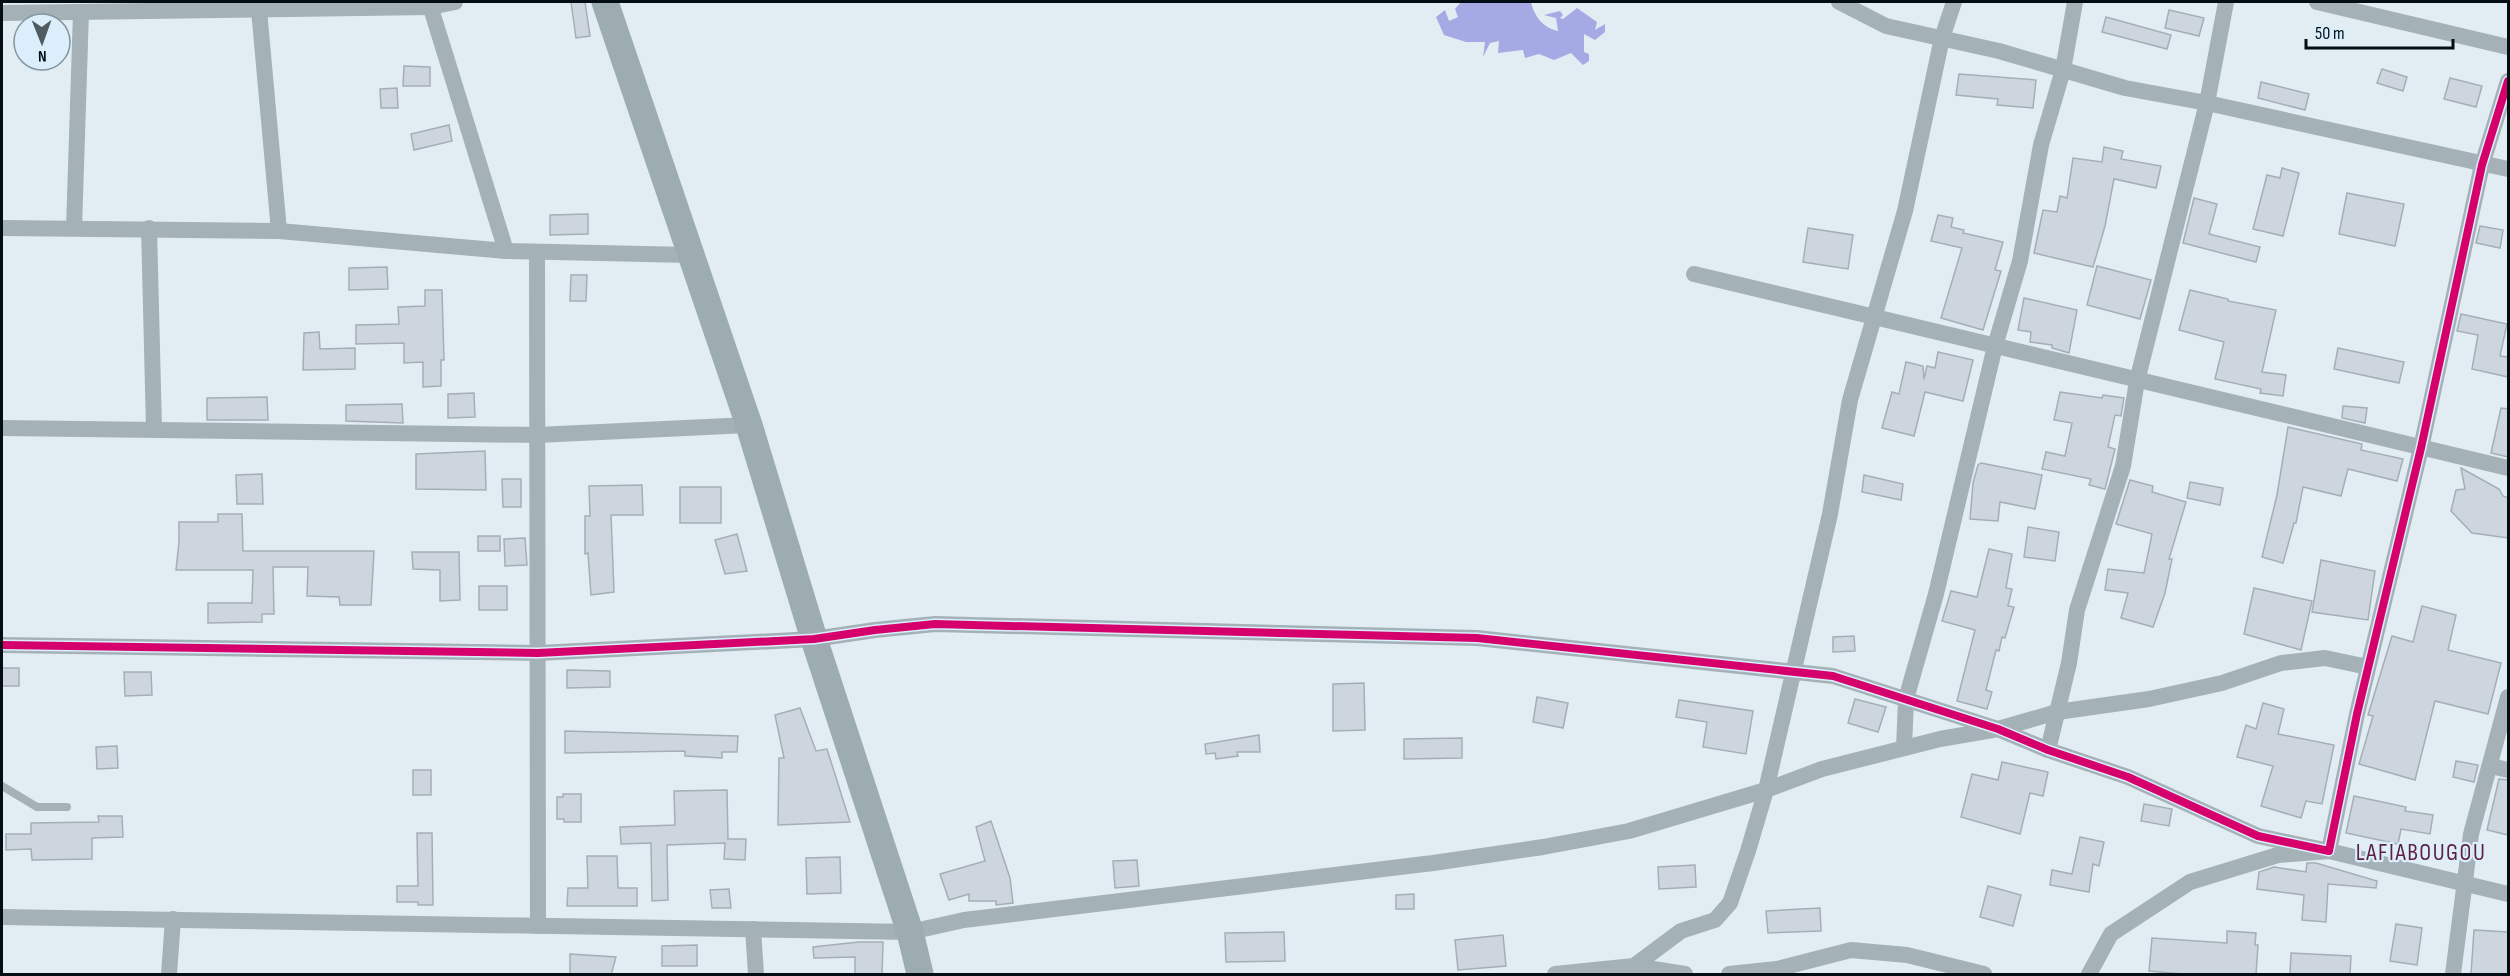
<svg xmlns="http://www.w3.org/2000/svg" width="2510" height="976" font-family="'Sofia Sans Condensed',sans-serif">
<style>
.water{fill:#a6aae4}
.building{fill:#cdd6de;stroke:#a5aeb5;stroke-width:1.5}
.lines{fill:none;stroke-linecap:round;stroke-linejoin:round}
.service{stroke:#a4b2b7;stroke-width:8}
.minor{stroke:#a4b2b7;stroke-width:16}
.primary{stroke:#9cacb0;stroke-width:27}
.cycleway-casing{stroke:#daeffb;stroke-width:11}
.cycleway{stroke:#d6006c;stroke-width:8}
.labels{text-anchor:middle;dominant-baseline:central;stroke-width:4.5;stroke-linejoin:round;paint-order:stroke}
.quarter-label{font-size:24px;letter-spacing:1.5px;fill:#601e3a;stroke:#daeffb}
</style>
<rect width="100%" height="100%" fill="#e2edf3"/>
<!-- water -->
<path class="water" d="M1461 2H1531C1534 16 1543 28 1558 31L1556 18 1544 15 1560 11 1563 15 1560 18 1563 19 1577 8 1597 22 1595 30 1605 24V32L1595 40 1584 34V52L1589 54V61L1583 65 1571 53 1554 60 1539 54 1525 58 1523 50 1498 53 1499 41 1490 43 1483 57 1485 42H1466L1444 35 1436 17 1445 10 1449 21 1458 17 1455 9Z"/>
<!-- building -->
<g class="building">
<polygon points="571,2 585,2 590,36 576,38"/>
<polygon points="2169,10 2204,18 2199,36 2165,28"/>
<polygon points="2106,17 2171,35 2167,49 2102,32"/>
<polygon points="404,66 430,67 430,86 403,86"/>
<polygon points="2382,69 2407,77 2403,91 2377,83"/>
<polygon points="1959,74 2036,80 2033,108 1997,105 1998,99 1956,95"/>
<polygon points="2450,78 2482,86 2476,107 2444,99"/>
<polygon points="2261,82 2309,94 2305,110 2258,98"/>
<polygon points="397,88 398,108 381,108 380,89"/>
<polygon points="449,125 452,141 414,150 411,134"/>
<polygon points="2104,147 2123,151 2121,159 2161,166 2156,188 2114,179 2105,226 2093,267 2034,253 2043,210 2057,212 2060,196 2067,198 2073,158 2102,162"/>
<polygon points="2282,168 2299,173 2283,236 2253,229 2267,175 2280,178"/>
<polygon points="2347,193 2404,204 2395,246 2339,234"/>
<polygon points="2194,198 2217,204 2209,234 2260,247 2256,262 2183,243"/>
<polygon points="588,214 588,234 550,235 550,215"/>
<polygon points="1938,215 1953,218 1951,227 1964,230 1963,233 2003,242 1995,270 2001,271 1983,330 1941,318 1962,248 1931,241"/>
<polygon points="2480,226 2503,230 2500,248 2476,243"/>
<polygon points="1808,228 1853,235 1848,269 1803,262"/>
<polygon points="2097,266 2151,280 2140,319 2087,305"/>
<polygon points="387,267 388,289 349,290 349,268"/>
<polygon points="571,275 587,275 586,301 570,301"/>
<polygon points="425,290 442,290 444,360 441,360 441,386 423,387 423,362 404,363 404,343 356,344 356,325 399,324 398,307 425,306"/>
<polygon points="2190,290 2228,299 2228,301 2276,310 2262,372 2286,375 2283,396 2260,393 2261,389 2215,379 2224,342 2179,330"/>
<polygon points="2024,298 2077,310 2069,353 2052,348 2052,345 2030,342 2031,332 2018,330"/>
<polygon points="2461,314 2507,324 2500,356 2508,357 2508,377 2472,369 2478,335 2457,331"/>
<polygon points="319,332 320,349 355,348 355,369 303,370 304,333"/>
<polygon points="2338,348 2404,362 2399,383 2334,369"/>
<polygon points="1938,352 1973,360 1963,401 1925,392 1914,436 1882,428 1892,392 1899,394 1906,362 1923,366 1924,379 1927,366 1935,368"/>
<polygon points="2060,392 2102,398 2103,395 2124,398 2121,416 2115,415 2108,447 2115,449 2105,489 2089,485 2091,479 2042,469 2046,452 2065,456 2072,423 2054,420"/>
<polygon points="474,393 475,417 448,418 448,394"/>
<polygon points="267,397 268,420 207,420 207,398"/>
<polygon points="402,404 403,423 346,421 346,405"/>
<polygon points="2343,406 2367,408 2365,423 2342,418"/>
<polygon points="2501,408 2508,409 2508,457 2491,453"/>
<polygon points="2288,427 2362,444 2361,450 2403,459 2397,481 2348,469 2341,496 2303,487 2296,523 2294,523 2283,563 2262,557 2277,495"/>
<polygon points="485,451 486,490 416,489 416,454"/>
<polygon points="1981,463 2042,475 2035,509 2000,502 1998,521 1970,519 1973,483 1978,465"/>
<polygon points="2461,468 2499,489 2503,496 2508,498 2508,538 2472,533 2451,511 2456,490 2465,489"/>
<polygon points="262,474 263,504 237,504 236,475"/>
<polygon points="1864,475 1903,484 1901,500 1862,492"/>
<polygon points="502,479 521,479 521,507 503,507"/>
<polygon points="2130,480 2153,486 2152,492 2186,502 2169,559 2172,559 2165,593 2153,627 2121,618 2128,593 2105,590 2108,569 2144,573 2152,534 2116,524"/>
<polygon points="2190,482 2223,488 2220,505 2187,498"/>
<polygon points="642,485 643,515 611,515 614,592 591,595 588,553 585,554 585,516 590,516 589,486"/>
<rect x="680" y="487" width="41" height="36"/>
<polygon points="218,514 242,514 243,551 374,551 371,605 340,605 339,597 307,596 308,567 273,567 274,614 262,614 262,622 208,623 208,603 252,603 253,570 176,570 179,542 179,522 218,522"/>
<polygon points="2028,527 2059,532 2055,561 2024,557"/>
<polygon points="737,534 747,571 725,574 715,540"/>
<rect x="478" y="536" width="22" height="15"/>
<polygon points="525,538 527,565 505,566 504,539"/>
<polygon points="1989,549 2012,554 2006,588 2012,589 2008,606 2014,607 2005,638 2002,637 1999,651 1996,650 1986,690 1992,692 1987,709 1957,701 1975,630 1942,621 1951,591 1977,597"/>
<polygon points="412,552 459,552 460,600 440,601 440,570 413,569"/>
<polygon points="2321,560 2375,571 2368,620 2312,612"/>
<rect x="479" y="586" width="28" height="24"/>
<polygon points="2254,588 2312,601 2301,650 2244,634"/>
<polygon points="2422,606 2456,615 2448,650 2501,663 2488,714 2435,701 2415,780 2359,764 2373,716 2368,715 2392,636 2413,642"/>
<polygon points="1854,636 1855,651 1833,652 1833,637"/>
<rect x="2" y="668" width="17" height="18"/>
<polygon points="567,670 610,671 610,687 567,688"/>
<polygon points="124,672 151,672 152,695 125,696"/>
<polygon points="1364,683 1365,730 1333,731 1333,684"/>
<polygon points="1537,697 1568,703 1563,728 1533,722"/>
<polygon points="1855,699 1886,707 1878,732 1848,723"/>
<polygon points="1679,700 1753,711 1746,754 1703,747 1707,722 1676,717"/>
<polygon points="2263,703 2284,709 2278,734 2334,745 2322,804 2306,801 2301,818 2261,806 2273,766 2237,757 2246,725 2256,729"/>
<polygon points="800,708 816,751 827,749 850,822 778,825 779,758 784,758 775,715"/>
<polygon points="565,731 738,736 737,752 722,752 722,758 685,756 685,751 565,753"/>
<polygon points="1259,735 1260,752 1237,752 1238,756 1216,759 1215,753 1206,754 1205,744"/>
<polygon points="1462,738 1462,758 1404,759 1404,739"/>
<polygon points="117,746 118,768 97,769 96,747"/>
<polygon points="2456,761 2478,765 2474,782 2453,777"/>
<polygon points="2002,762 2048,772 2043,796 2030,793 2020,834 1961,817 1972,774 1998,780"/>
<rect x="413" y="770" width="18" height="25"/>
<polygon points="2499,779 2508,780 2508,835 2487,830"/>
<polygon points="727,790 728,839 746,839 745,860 724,859 725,843 667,845 668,900 652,901 651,843 621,844 620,827 675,825 674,791"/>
<polygon points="563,794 581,794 581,822 564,822 564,819 557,819 557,797 563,797"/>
<polygon points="2354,796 2406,807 2405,811 2433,815 2430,834 2401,829 2398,844 2346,833"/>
<polygon points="2144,804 2172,809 2169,826 2141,821"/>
<polygon points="98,816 122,816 123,837 92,838 92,859 32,860 31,849 6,850 6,834 31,834 31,823 99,822"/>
<polygon points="991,821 1010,878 1013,903 996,905 996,901 969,901 969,894 949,900 940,874 985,861 976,827"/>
<polygon points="417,833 432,833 433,905 418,905 418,902 397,902 397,886 418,886"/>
<polygon points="2080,837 2104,842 2099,866 2093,864 2089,892 2050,885 2052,870 2072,874"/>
<polygon points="587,856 617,856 618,888 637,888 637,906 567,906 568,888 588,888"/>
<polygon points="840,857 841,893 807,894 806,858"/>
<polygon points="1137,860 1139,886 1115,888 1113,861"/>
<polygon points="2307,863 2316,863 2377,881 2376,888 2328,884 2326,922 2302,920 2304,895 2257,889 2259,872 2274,867 2306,872"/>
<polygon points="1695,865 1696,887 1659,889 1658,867"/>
<polygon points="1988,886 2021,895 2013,926 1980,917"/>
<polygon points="729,889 731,908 712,908 710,890"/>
<polygon points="1414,894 1414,909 1396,909 1396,895"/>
<polygon points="1820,908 1821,931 1768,933 1766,911"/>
<polygon points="2396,924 2422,928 2417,965 2390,961"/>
<polygon points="2474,930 2508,932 2508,975 2471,974"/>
<polygon points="2227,931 2256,933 2255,945 2258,945 2256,975 2194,975 2149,971 2152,938 2227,943"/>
<polygon points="1284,932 1285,961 1226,962 1225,933"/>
<polygon points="1503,935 1506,966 1458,970 1455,940"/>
<polygon points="859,942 883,942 882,975 855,975 855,957 814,958 813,947"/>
<polygon points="697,945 697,966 662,966 662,946"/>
<polygon points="2291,953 2351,956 2350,975 2290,975"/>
<polygon points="570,954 616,957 611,975 570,975"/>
</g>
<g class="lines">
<!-- service -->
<polyline class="service" points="2,786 37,807 67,807"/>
<!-- minor -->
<g class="minor">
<polyline points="429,2 506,251"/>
<polyline points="1839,2 1886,26 1999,51 2125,88 2207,103 2508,169"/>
<polyline points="2317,2 2508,47"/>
<polyline points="259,10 279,231"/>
<polyline points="2,13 431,7 455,2"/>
<polyline points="2,228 279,231 506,251 690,255"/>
<polyline points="74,228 81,12"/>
<polyline points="149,228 154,428"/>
<polyline points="537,252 538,926"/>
<polyline points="1694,274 2508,468"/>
<polyline points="2,428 537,435 749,425"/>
<polyline points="2,645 538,653 814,639 875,630 935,624 1477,638 1833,676 1998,729 2048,750 2128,777 2258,836 2329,851 2357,714 2421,448 2482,165 2508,81"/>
<polyline points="1904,748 1906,699 1936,594 1995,346 2020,261 2041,145 2063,70 2075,2"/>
<polyline points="2048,750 2069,663 2077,610 2123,466 2137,381 2207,103 2226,2"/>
<polyline points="2491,766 2508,770"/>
<polyline points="2,917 910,932 964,920 1433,863 1543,847 1629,831 1766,790 1822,769 1940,739 1998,729 2057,712 2149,699 2222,683 2281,663 2325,658 2368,667"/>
<polyline points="753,929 756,974"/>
<polyline points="1634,966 1681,931 1715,920 1730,903 1748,851 1766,790 1830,514 1850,400 1905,211 1942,38 1954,2"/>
<polyline points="169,974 173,919"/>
<polyline points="1555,974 1634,966 1685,974"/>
<polyline points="1729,974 1777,969 1851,950 1907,955 1984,974"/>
<polyline points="2089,974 2111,934 2190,882 2278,855 2329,851 2508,894"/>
<polyline points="2453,974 2471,834 2508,697"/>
</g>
<!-- primary -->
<polyline class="primary" points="605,2 749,425 814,639 910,932 920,974"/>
<defs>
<polyline id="cycleway" points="2,645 538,653 814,639 875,630 935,624 1477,638 1833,676 1998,729 2048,750 2128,777 2258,836 2329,851 2357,714 2421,448 2482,165 2508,81"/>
</defs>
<!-- cycleway casing -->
<use href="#cycleway" class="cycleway-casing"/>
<!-- cycleway -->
<use href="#cycleway" class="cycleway"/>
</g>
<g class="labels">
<!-- quarter labels -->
<g class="quarter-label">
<text x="2421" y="852">LAFIABOUGOU</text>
</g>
</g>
<!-- border -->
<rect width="2510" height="976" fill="none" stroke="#030e14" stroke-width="6"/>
<!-- north arrow -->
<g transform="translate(42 42) rotate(179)"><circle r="28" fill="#daeffb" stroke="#84959f" stroke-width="1.5"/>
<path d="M0-4.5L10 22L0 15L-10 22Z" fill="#515c62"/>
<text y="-9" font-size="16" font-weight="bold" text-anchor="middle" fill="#030e14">N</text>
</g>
<!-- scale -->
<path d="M2306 39v9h147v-9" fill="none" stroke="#030e14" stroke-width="3"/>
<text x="2315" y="39" font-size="18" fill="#030e14" stroke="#daeffb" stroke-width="4.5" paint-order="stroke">50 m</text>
</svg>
